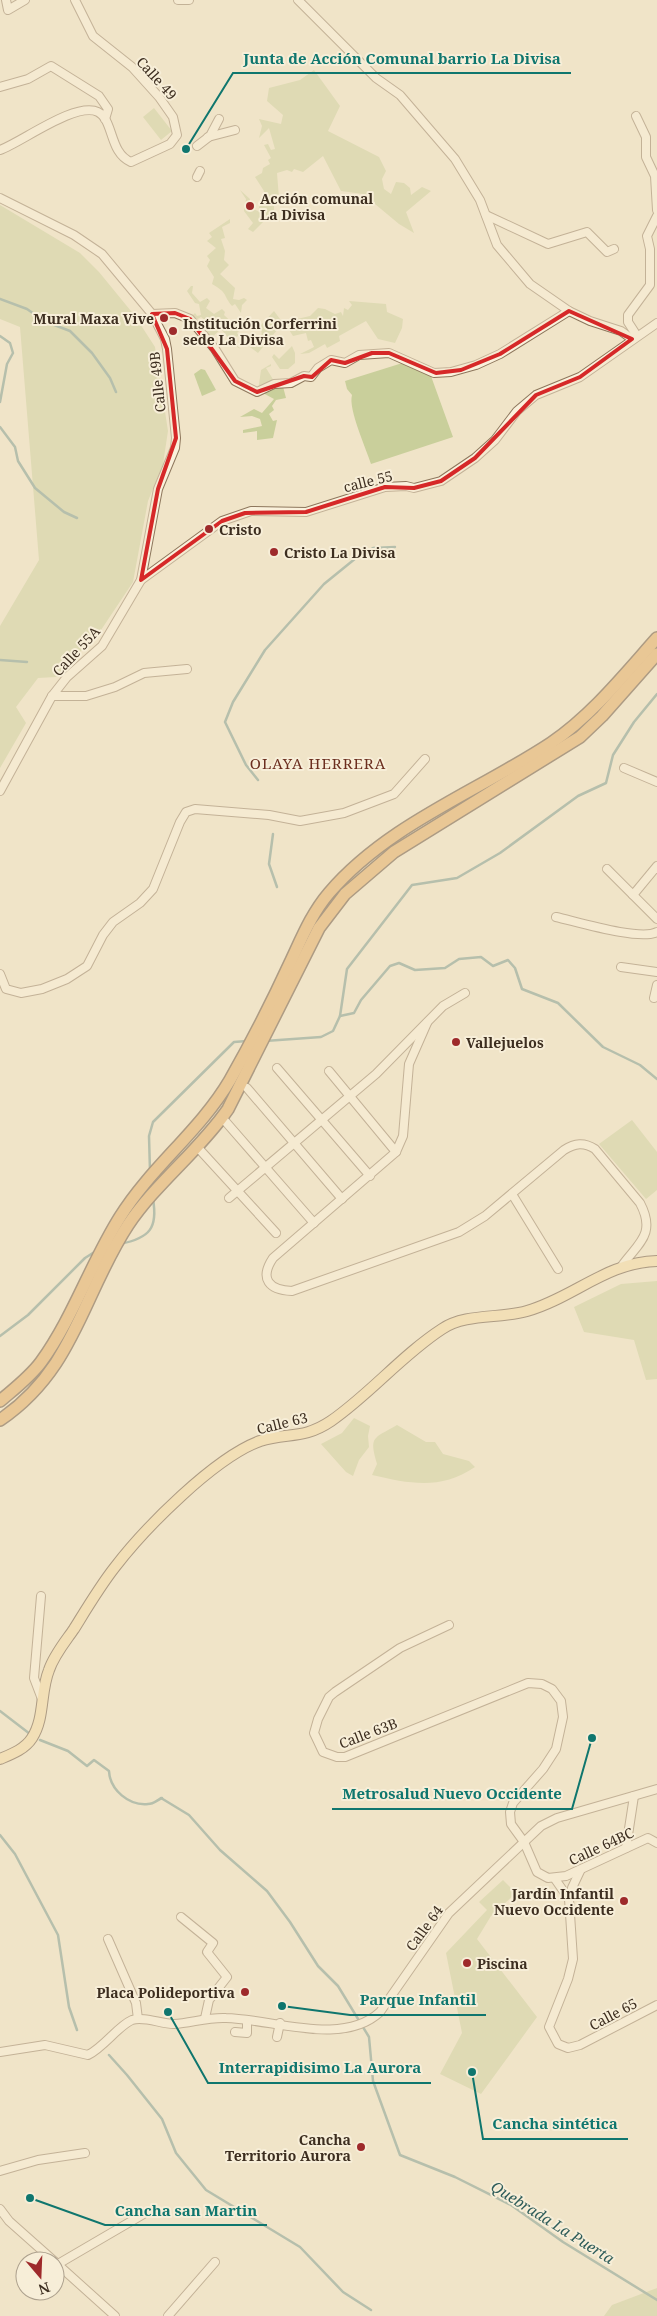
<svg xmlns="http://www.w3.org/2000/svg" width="657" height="2316" font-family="'Noto Serif',serif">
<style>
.green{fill:#c9cf9b}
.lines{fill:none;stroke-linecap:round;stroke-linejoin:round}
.stream{stroke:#6f938a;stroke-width:2.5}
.minor-casing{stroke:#8d765c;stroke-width:10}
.major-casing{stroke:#5b4430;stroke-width:12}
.highway-casing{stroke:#5b4430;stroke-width:14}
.minor{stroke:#faf1dc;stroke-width:8}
.major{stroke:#f3d9a0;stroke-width:10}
.highway{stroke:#e0a458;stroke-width:11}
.marked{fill:none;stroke:#d62828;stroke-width:4;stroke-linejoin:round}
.poi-dot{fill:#9e2a2b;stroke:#f7eed8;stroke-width:2}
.labels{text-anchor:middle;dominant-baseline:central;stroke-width:4;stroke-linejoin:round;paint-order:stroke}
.street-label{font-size:14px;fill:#3d2e20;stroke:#f7eed8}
.poi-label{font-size:14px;font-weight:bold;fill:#3d2e20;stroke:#f7eed8;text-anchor:start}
.neighbourhood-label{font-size:15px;letter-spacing:1px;fill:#6b2e1e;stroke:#f7eed8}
.water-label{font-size:15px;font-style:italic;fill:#2f5d5a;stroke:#f7eed8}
.leader{fill:none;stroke:#0f766e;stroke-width:2}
.callout-dot{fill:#0f766e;stroke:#f7eed8;stroke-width:2}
.callout-label{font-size:15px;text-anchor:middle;font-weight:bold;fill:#0f766e;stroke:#f7eed8;stroke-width:4;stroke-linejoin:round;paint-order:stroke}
</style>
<rect width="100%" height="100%" fill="#f0e4c8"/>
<!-- green -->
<g class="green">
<polygon points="314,70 340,106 328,131 379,157 386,171 382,179 384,189 391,194 396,182 404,183 410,188 411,195 422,187 431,191 406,212 414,233 399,224 363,194 341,191 323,156 303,172 294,169 292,172 287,170 277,173 279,198 274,202 274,216 265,220 253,232 248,229 253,223 244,211 246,199 240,190 250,199 248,207 258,211 264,191 255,177 262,173 263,168 270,164 268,160 271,158 264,145 268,144 271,150 275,149 269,128 259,138 262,126 259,119 281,124 283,115 267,101 269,88 300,80"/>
<polygon points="154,108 172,131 161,140 143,117"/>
<polygon points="0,205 80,253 99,272 135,316 155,347 168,431 163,464 148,501 133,582 101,630 56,677 38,678 16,707 26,723 0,768 0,626 39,560 20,327 0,319"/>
<path d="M230 219V223L222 227 225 238 221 239 225 251 224 260 229 265 220 274 235 288 233 299 239 300 244 298 247 300 242 305 241 313 235 304 232 306C222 294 229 294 212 284L214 277 207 266 210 260 207 256 216 248 207 241 212 237 209 233Z"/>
<polygon points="191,286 193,286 192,293 200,302 207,298 210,301 206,308 214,314 222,309 225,312 224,315 240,330 237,333 239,336 243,336 247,340 246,341 237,336 233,342 241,349 235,346 221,329 211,338 201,327 207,322 201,317 196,320 193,315 195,313 197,316 201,315 199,304 195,303 187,291"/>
<polygon points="349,301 386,304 387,312 403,319 402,328 395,343 378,339 366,321 339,336 340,341 327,348 325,344 309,353 300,354 314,347 311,340 308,341 306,333 293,336 284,322 310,316 318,308 325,309 335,314 341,312 343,316 344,308 348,310 352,305"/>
<polygon points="274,311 283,323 258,353 247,345 251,339 259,344 262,340 261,325"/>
<polygon points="292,346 295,353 295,363 288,369 280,369 272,357 274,354 279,359"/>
<path d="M412 360 427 365 453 437 371 464C366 448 348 409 352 395L347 389 345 381Z"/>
<polygon points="271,364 271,366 266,368 274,381 258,391 261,370"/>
<polygon points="201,369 205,370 216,390 202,396 194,374"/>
<polygon points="282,383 286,398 276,400 272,406 274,410 269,414 273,421 277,420 273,438 257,440 257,431 243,433 243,430 262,426 260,419 252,416 240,417 254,409 262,413 274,399 263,393"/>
<polygon points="632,1120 657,1152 657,1190 646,1199 599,1144"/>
<polygon points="657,1281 657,1379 646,1380 634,1340 584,1332 574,1307 621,1284"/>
<polygon points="354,1418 370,1426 368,1436 369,1447 359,1460 353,1476 346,1472 321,1444 342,1433"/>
<path d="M397 1425 426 1442H435L443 1454 469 1461 475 1467C441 1490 411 1484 372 1475L377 1464C369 1436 373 1439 397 1425Z"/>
<polygon points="503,1880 516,1893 491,1916 477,1939 537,2017 481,2094 440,2074 462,2033 446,1953 487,1910 479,1902"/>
<polygon points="657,2288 657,2316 604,2316 612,2305"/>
</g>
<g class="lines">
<!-- stream -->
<g class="stream">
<polyline points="0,299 27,309 44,321 70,331 92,353 110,378 116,392"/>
<polyline points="0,336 10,343 13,353 7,364 0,402"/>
<polyline points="0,427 15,447 18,461 35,488 64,512 77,518"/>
<polyline points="0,660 27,662"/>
<polyline points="258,780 246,765 225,722 233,702 265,650 324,584 356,558 373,548 395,547"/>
<polyline points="273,834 269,864 277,887"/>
<polyline points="340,1016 354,1013 361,1000 390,966 399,963 415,970 445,968 459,959 481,957 493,966 508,960 515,968 522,989 558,1003 603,1047 640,1065 657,1079"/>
<polyline points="265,1041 321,1037 333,1031 340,1016 347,969 412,885 457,878 500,853 578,796 606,783 613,755 634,722 657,694"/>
<polyline points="150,1171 149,1136 153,1122 234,1042 247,1041"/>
<path d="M120 1244C150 1238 158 1228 153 1199"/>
<polyline points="0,1336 28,1315 85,1258 96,1251"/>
<polyline points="0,1711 30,1734"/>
<path d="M40 1740 68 1751 87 1766 94 1760 109 1771C110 1790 129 1806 148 1804 154 1804 157 1800 162 1798"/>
<polyline points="161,1798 189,1815 220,1850 267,1891 290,1922 318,1966 338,1986 369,2037 373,2081 400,2155 455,2177 511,2205 563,2242 657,2300"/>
<polyline points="0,1835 15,1854 58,1935 69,2007 77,2030"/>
<polyline points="109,2055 127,2075 162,2119 176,2153 206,2190 300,2247 343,2292 371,2310"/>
</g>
<defs>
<g id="minor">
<polyline points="6,0 8,10 25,0"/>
<polyline points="178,0 189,0"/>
<polyline points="298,0 376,78 400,95 455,159 480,200 497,245 530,284 569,311 590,321 621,331 632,339"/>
<polyline points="0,87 28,79 51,66 99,96 108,109 105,119"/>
<polyline points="636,116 646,137 646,157 655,176 657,210"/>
<polyline points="208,137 235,130"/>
<polyline points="197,146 210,136 219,119"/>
<path d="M0 150C22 142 76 101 98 112 114 120 109 153 131 162L170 144 177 135 173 117 159 97 132 67 93 36 75 0"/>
<polyline points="197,177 200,171"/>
<polyline points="0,198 74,235 102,254 152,314 165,339 167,349 176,438 175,448 158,489 141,580 102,646 67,677 52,696 0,791"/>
<polyline points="486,215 548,244 587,232 607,252 614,249"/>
<polyline points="152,314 175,313 190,319 215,349 235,381 257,392 274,384 291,383 304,376 311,377 318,368 331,360 345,363 359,355 389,353 434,373 451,372 476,365 500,354 569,311"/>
<polyline points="637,336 628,322 628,315 650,285 650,249 647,236 657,216"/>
<polyline points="141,580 222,521 251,511 306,512 385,487 406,486 414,488 441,481 475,458 495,440 517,411 536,395 580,377 657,323"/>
<polyline points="52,696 86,696 115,687 144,673 187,669"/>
<polyline points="624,768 657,782"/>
<polyline points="607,869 657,919"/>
<polyline points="633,895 657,866"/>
<path d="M556 917C578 922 640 941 657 932"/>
<polyline points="621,967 657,972"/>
<polyline points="0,974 6,989 21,993 42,989 67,979 87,966 103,935 113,922 140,903 153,889 180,822 186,812 195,809 269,815 300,821 344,813 394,794 425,759"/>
<polyline points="654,998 657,985"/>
<path d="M427 1023 409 1064 403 1136 396 1152 273 1258C259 1279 269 1290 292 1291L459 1232 485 1216 564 1150C575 1143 584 1142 595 1149L640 1203C657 1235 637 1244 621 1267"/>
<polyline points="277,1068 370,1176"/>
<polyline points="329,1071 396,1152"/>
<polyline points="247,1088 342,1199"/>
<polyline points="225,1121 314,1223"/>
<polyline points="200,1150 276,1233"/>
<polyline points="512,1194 558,1269"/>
<polyline points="229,1198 376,1074 443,1006 465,993"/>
<polyline points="41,1596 34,1678 42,1699"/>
<polyline points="449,1625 400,1648 335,1692 329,1697 318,1719 314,1733 323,1752 337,1757 345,1757 528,1683 542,1684 552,1689 561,1701 563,1717 556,1749 543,1769 513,1803 510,1812 511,1824 524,1842 537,1872 548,1878 566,1876 648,1838 657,1843"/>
<polyline points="626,1848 634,1796"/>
<polyline points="580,1871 572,1888 569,1899 573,1959 568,1979 549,2027 558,2044 568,2048 580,2045 657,2005"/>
<polyline points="555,1879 569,1899"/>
<polyline points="181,1917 213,1943 207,1952 227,1977 209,2000 205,2018"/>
<polyline points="108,1939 136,2003 138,2019"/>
<polyline points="235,2032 247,2033 247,2020"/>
<polyline points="277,2037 280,2023"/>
<path d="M0 2052 45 2045 88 2055C104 2047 118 2026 132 2020 144 2016 161 2024 174 2024 191 2023 208 2017 226 2018 273 2019 342 2047 380 2012L449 1913 541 1826 557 1818 657 1789"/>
<polyline points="0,2171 38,2160 85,2153"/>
<polyline points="0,2209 9,2221 54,2261"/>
<polyline points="55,2262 115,2316"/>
<polyline points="58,2264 147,2212"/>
<polyline points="168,2316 215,2262"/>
</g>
<path id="major" d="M0 1759C12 1754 25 1749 32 1738 45 1718 40 1692 49 1670 54 1655 65 1642 74 1629 87 1608 100 1586 115 1567 145 1528 214 1458 260 1441 287 1432 303 1440 331 1421 370 1394 402 1355 442 1329 466 1313 500 1319 527 1311 573 1298 607 1262 657 1261"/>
<g id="highway">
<path d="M0 1401C14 1389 30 1377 41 1362 73 1318 91 1263 120 1217 151 1167 200 1131 230 1080 251 1043 271 1004 289 965 301 940 311 914 329 893 388 824 477 792 551 743 592 715 624 675 657 638"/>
<path d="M0 1420C75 1369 82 1295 128 1225 156 1183 199 1151 228 1109L319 928 345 894 394 852 580 737 602 716 657 654"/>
</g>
</defs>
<!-- minor casing -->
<use href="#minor" class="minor-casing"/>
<!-- major casing -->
<use href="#major" class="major-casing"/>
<!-- highway casing -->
<use href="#highway" class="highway-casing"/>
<!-- minor -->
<use href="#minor" class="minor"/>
<!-- major -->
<use href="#major" class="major"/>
<!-- highway -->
<use href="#highway" class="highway"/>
</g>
<!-- marked area -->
<path d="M0 0H657V2316H0ZM569 311 632 339 580 377 536 395 475 458 441 481 414 488 385 487 306 512 245 513 222 521 141 580 158 489 176 438 167 349 152 314 175 313 190 319 235 381 257 392 304 376 312 377 331 360 345 363 372 353H389L436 373 461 370 500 354Z" fill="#f0e4c8" fill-opacity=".55" fill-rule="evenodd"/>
<path class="marked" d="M569 311 632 339 580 377 536 395 475 458 441 481 414 488 385 487 306 512 245 513 222 521 141 580 158 489 176 438 167 349 152 314 175 313 190 319 235 381 257 392 304 376 312 377 331 360 345 363 372 353H389L436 373 461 370 500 354Z"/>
<!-- markers -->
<g class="poi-dot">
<circle cx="250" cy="206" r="5"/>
<circle cx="164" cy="318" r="5"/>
<circle cx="173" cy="331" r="5"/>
<circle cx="209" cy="529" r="5"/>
<circle cx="274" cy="552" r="5"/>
<circle cx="456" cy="1042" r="5"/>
<circle cx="624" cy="1901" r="5"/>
<circle cx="467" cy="1963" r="5"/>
<circle cx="245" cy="1992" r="5"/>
<circle cx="361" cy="2147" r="5"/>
</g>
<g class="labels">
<!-- street labels -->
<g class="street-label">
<text transform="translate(157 78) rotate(48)">Calle 49</text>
<text transform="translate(157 382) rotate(-96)">Calle 49B</text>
<text transform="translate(368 481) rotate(-14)">calle 55</text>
<text transform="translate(76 651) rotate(-47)">Calle 55A</text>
<text transform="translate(282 1423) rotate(-14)">Calle 63</text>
<text transform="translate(368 1733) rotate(-21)">Calle 63B</text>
<text transform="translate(601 1846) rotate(-25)">Calle 64BC</text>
<text transform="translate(424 1928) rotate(-54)">Calle 64</text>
<text transform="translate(613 2014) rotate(-28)">Calle 65</text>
</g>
<!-- poi labels -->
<g class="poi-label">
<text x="260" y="198">Acción comunal<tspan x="260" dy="16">La Divisa</tspan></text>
<text x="154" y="318" text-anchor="end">Mural Maxa Vive</text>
<text x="183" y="323">Institución Corferrini<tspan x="183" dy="16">sede La Divisa</tspan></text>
<text x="219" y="529">Cristo</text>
<text x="284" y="552">Cristo La Divisa</text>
<text x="466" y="1042">Vallejuelos</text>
<text x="614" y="1893" text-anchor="end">Jardín Infantil<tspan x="614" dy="16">Nuevo Occidente</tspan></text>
<text x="477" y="1963">Piscina</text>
<text x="235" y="1992" text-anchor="end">Placa Polideportiva</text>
<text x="351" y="2139" text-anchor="end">Cancha<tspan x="351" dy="16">Territorio Aurora</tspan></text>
</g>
<!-- neighbourhood labels -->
<g class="neighbourhood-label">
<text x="318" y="763">OLAYA HERRERA</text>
</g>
<!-- water labels -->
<g class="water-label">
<text transform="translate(553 2222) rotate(32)">Quebrada La Puerta</text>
</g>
</g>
<!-- callouts -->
<path class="leader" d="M186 149L233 73H571M592 1738L572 1809H332M282 2006L350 2015H486M168 2012L208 2083H431M472 2072L483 2139H628M30 2198L105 2225H267"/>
<g class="callout-dot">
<circle cx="186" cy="149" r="5"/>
<circle cx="592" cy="1738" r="5"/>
<circle cx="282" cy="2006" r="5"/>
<circle cx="168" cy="2012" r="5"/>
<circle cx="472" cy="2072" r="5"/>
<circle cx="30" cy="2198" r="5"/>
</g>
<g class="callout-label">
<text x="402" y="64">Junta de Acción Comunal barrio La Divisa</text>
<text x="452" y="1799">Metrosalud Nuevo Occidente</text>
<text x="418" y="2005">Parque Infantil</text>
<text x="320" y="2073">Interrapidisimo La Aurora</text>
<text x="555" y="2129">Cancha sintética</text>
<text x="186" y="2216">Cancha san Martin</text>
</g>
<!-- north arrow -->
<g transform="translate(40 2276) rotate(161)"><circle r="24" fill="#f7eed8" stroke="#ada18e"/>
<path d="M0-4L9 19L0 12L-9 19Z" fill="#9e2a2b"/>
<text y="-8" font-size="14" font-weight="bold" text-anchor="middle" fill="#3d2e20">N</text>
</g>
</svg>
